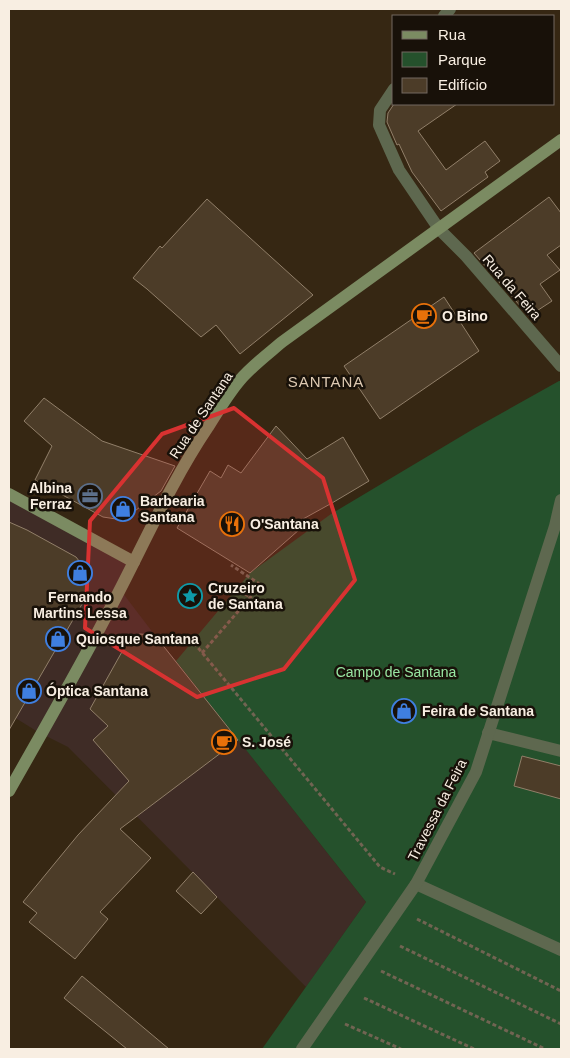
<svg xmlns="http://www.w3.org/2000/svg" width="570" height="1058" font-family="Helvetica,sans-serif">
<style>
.commercial{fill:#3f2c26}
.green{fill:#25512c}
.building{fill:#4c3c28;stroke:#917f69}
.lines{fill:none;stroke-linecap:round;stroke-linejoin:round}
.path{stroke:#716452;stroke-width:3;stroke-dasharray:4 2.5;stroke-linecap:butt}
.lane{stroke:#5e684f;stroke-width:12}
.street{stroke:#5e684f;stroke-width:12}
.secondary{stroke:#7b8b62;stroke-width:12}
.marked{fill:#d83231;fill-opacity:0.2;stroke:#d83231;stroke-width:4;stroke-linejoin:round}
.labels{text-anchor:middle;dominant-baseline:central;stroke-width:5;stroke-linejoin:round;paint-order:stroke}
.street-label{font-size:14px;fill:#f8eee2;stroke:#181109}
.poi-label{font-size:14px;font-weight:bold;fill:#f8eee2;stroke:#181109;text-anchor:start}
.park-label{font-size:14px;fill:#98e6a2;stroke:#181109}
.neighbourhood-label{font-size:15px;letter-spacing:1px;fill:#ddc9b2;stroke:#181109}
</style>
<rect width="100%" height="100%" fill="#362713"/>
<!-- commercial -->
<g class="commercial">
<polygon points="9,498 130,563 38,732 9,714"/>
<polygon points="122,592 157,638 173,657 366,902 306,987 68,747 44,735"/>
</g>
<!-- green -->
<polygon class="green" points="559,381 561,381 561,1049 262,1049 366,902 176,661 250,573 331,514 475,428"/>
<!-- building -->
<g class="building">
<polygon points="394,104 457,104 418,131 446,170 485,141 500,161 485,172 488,177 441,211 412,172 399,144 397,145 387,122 388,113"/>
<polygon points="549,197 561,213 561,245 547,255 560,270 540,284 552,301 529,316 474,253"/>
<polygon points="207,199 313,295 240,354 216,325 201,337 147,289 133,278 160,246 162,248"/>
<polygon points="444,297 479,351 380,419 344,366"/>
<polygon points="44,398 102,441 175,466 161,491 127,517 116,519 103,517 35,480 52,446 24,421"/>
<polygon points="276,426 307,459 343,437 369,481 332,503 294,524 300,529 250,573 177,528 210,471 221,478 228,465 241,473"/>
<polygon points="9,522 27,530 76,557 83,566 87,575 88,583 85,599 9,730"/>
<polygon points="140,634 152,635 157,638 238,740 120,829 151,858 100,912 108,919 75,959 29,922 37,913 23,902 78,835 129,781 93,740 108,726 90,709 128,641 134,636"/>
<polygon points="522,756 561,766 561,799 514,786"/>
<polygon points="193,872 217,897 201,914 176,891"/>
<polygon points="82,976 169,1049 127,1049 64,998"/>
</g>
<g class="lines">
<!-- path -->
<g class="path">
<polyline points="234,587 250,597"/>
<polyline points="190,638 380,867 395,874"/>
<polyline points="202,653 261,585 231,565"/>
<polyline points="417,919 561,991"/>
<polyline points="400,946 561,1024"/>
<polyline points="381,971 545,1049"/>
<polyline points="364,998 474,1049"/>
<polyline points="345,1024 401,1049"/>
</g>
<!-- lane -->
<g class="lane">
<polyline points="444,16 450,9"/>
<polyline points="394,89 380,110 379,125 399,170 439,229 466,256 561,366"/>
<polyline points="488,733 561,751"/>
<polyline points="416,884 561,950"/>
</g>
<!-- street -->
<polyline class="street" points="302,1049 416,884 476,772 555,526 561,500"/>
<!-- secondary -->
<g class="secondary">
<polyline points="9,494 134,562"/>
<path d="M9 791C44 729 80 667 113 603 144 544 171 482 208 427 218 411 228 394 240 380 252 366 268 354 282 342L561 140"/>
</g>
</g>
<!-- marked area -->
<path class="marked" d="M234 408 323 478 355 580 284 669 197 697 85 628 90 521 162 434Z"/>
<!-- icons -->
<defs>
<symbol id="cafe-ring" viewBox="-11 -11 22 22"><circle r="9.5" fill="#181109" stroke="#e8710a" stroke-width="1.5"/><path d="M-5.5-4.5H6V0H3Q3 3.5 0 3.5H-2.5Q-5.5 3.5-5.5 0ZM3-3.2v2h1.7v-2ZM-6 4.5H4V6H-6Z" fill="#e8710a"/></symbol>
<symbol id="office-ring" viewBox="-11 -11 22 22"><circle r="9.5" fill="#181109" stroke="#5c6f8a" stroke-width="1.5"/><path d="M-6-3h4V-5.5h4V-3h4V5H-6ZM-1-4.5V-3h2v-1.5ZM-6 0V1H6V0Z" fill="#5c6f8a"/></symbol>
<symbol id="shop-ring" viewBox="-11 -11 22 22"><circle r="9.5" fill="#181109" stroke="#3f7fe0" stroke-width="1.5"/><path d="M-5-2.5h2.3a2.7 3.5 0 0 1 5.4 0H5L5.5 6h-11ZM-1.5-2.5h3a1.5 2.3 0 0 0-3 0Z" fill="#3f7fe0"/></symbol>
<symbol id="restaurant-ring" viewBox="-11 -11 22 22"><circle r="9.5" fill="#181109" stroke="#e8710a" stroke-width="1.5"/><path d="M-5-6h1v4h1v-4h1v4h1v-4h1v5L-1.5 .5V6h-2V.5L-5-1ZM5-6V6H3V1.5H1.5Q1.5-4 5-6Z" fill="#e8710a"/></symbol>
<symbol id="sight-ring" viewBox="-11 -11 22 22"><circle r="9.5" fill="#181109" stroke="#0f9aa8" stroke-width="1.5"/><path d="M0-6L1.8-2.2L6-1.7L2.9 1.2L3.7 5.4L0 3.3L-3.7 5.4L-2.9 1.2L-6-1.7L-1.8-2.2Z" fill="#0f9aa8"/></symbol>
</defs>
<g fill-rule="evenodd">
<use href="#cafe-ring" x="410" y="302" width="28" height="28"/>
<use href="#office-ring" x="76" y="482" width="28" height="28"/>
<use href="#shop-ring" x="109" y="495" width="28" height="28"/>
<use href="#restaurant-ring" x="218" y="510" width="28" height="28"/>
<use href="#shop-ring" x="66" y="559" width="28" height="28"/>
<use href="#sight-ring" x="176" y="582" width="28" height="28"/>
<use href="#shop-ring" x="44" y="625" width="28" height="28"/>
<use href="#shop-ring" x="15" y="677" width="28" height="28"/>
<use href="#shop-ring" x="390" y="697" width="28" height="28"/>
<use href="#cafe-ring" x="210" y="728" width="28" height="28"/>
</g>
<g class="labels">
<!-- street labels -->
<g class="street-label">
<text transform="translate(512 287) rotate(49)">Rua da Feira</text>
<text transform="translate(201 415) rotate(-56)">Rua de Santana</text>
<text transform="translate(437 810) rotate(-63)">Travessa da Feira</text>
</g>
<!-- poi labels -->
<g class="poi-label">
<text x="442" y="316">O Bino</text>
<text x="72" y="488" text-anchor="end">Albina<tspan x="72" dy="16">Ferraz</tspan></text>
<text x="140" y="501">Barbearia<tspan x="140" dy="16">Santana</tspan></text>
<text x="250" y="524">O'Santana</text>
<text x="208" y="588">Cruzeiro<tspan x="208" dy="16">de Santana</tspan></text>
<text x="80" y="597" text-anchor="middle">Fernando<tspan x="80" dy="16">Martins Lessa</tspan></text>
<text x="76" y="639">Quiosque Santana</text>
<text x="46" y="691">Óptica Santana</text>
<text x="422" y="711">Feira de Santana</text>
<text x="242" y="742">S. José</text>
</g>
<!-- park labels -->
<g class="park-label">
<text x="396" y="672">Campo de Santana</text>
</g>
<!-- neighbourhood labels -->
<g class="neighbourhood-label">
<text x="326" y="381">SANTANA</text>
</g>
</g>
<!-- border -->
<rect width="570" height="1058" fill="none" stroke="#f8eee2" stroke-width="20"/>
<!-- legend -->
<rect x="392" y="15" width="162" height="90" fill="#181109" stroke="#726960"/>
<rect x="402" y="31" width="25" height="8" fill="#7b8b62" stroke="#726960"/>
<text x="438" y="40" font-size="15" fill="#f8eee2">Rua</text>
<rect x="402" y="52" width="25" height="15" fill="#25512c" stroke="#726960"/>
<text x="438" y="65" font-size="15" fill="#f8eee2">Parque</text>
<rect x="402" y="78" width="25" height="15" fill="#4c3c28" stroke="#726960"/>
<text x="438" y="90" font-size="15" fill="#f8eee2">Edifício</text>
</svg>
